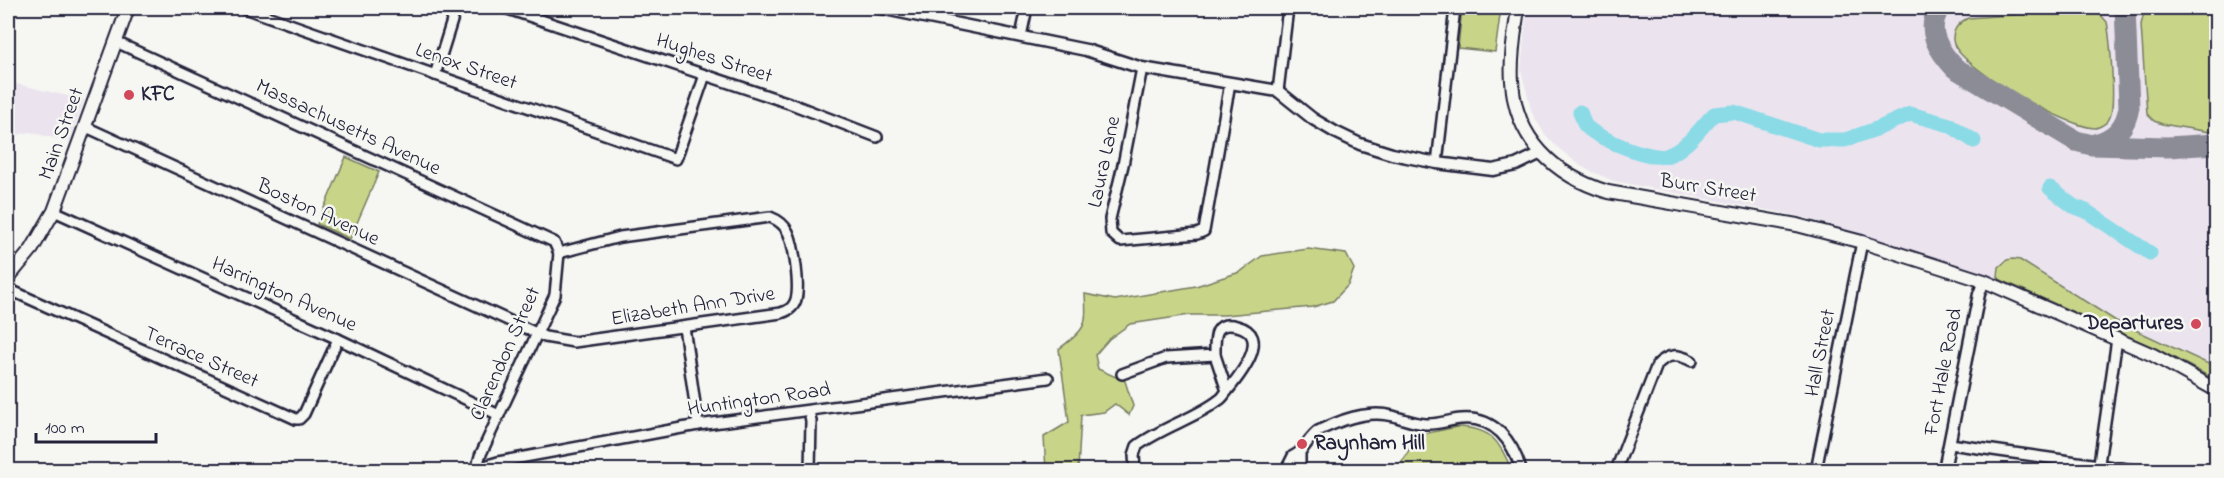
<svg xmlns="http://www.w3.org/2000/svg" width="2224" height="478" font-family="'Indie Flower',sans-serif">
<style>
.built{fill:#ebe3ee}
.green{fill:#c8d589;stroke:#757c62;stroke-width:1.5}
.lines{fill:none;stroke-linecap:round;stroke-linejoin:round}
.river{stroke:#8bdbe7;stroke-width:15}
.taxiway{stroke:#8c8c96;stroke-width:21}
.minor-casing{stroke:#22223b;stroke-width:14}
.tertiary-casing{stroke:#22223b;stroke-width:15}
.secondary-casing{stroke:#22223b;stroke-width:16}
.minor{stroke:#f6f6f2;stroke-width:9}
.tertiary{stroke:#f6f6f2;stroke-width:10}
.secondary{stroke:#f6f6f2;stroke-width:12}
.poi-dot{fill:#d1495b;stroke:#f6f6f2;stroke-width:2}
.labels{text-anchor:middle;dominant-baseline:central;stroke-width:5;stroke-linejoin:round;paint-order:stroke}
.street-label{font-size:21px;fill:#22223b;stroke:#f6f6f2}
.poi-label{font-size:21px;font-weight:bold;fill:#22223b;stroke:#f6f6f2;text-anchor:start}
</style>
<rect width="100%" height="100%" fill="#f6f6f2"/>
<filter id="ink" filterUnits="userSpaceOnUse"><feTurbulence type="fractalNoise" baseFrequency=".0167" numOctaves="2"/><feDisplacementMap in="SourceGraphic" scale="12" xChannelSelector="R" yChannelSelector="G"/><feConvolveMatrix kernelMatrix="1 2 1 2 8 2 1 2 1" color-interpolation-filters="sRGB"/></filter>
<g filter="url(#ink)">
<!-- built -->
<g class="built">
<polygon points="1527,8 2216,8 2216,380 2157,349 1973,269 1799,216 1613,181 1582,167 1556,146 1544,133 1532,113 1521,70"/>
<polygon points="8,82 84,100 69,142 30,132 8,137"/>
</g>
<!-- green -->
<g class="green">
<polygon points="1462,8 1501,8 1495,52 1458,48"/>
<polygon points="2150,8 2216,8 2216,133 2162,124 2154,121 2147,114 2141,25 2144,12"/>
<path d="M2091 9 2099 13 2107 22C2110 38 2116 104 2110 117 2108 123 2102 126 2096 128 2070 129 1963 69 1954 44 1950 32 1958 23 1968 18Z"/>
<polygon points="346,157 379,172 350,239 317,224"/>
<path d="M1308 249 1346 254 1354 269 1348 285 1333 301 1313 307 1225 315H1190L1130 324 1109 339 1095 355 1098 369 1125 381 1133 406 1129 415 1115 404 1104 412 1081 415 1078 470H1046L1044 437 1069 422 1059 349C1086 328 1087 328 1085 294L1115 300 1196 286 1240 272 1262 256Z"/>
<polygon points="2013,259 2020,260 2116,321 2213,366 2216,369 2216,380 2157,349 2001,280 1998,277 1999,267 2007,260"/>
<path d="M1457 427C1493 428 1498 441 1512 470H1384C1404 467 1409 453 1413 436Z"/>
</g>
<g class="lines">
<!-- river -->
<g class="river">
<path d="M1580 112C1582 116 1583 122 1585 125 1595 138 1651 160 1666 156 1686 150 1700 128 1714 114L1734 112 1819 140H1845L1879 128 1910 114 1950 125 1974 141"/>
<polyline points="2050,188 2073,206 2086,211 2150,253"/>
</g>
<!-- taxiway -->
<g class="taxiway">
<path d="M1940 8C1924 30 1939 51 1955 68L2076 141 2092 145 2168 147 2216 144"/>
<path d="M2095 144C2115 139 2126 127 2129 107L2125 8"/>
</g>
<defs>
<g id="minor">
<polyline points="244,8 676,159 705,75"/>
<polyline points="505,8 789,103 877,137"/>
<polyline points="1021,36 1027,8"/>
<polyline points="116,42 554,242 559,253"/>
<polyline points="1142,68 1123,165 1110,219 1111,233 1120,241 1197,234 1204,231 1230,83"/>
<polyline points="435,75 456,8"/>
<polyline points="1278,91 1288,8"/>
<path d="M86 127 545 337 574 342 781 313C787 311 792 309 795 302 801 290 794 244 788 232 784 224 778 220 770 217L620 237 559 253"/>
<polyline points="1437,163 1455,8"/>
<polyline points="54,211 338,339 499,415"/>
<polyline points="8,289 296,419 299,419 304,414 338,339"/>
<polyline points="684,327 698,425"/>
<polyline points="1215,355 1227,391"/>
<path d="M1122 374 1166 358 1215 355C1215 339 1213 320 1237 326 1273 335 1240 375 1228 390 1225 393 1223 398 1219 400 1196 418 1162 427 1137 446L1134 455 1135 470"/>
<polyline points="809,411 811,421 810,470"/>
<polyline points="1950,444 2134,470"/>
<polyline points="477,467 480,456 499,415 555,295 559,253"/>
<polyline points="471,470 498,462 698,425 1048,378"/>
<path d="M1286 470 1293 456C1304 452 1308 438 1318 431 1326 427 1336 423 1344 420 1359 415 1377 412 1393 416 1404 419 1414 423 1425 424 1437 425 1449 420 1461 419 1495 416 1513 442 1521 470"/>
<polyline points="1294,470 1300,462 1300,454"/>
<path d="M1616 470 1657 365C1668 353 1678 354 1692 361"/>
<polyline points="1816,470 1862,242"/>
<polyline points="2098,470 2117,339"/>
</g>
<g id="tertiary">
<polyline points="880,8 1086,50 1142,68 1278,91 1313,119 1335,132 1360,144 1392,154 1437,163 1493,170 1516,165 1541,153"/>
<polyline points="1944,470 1979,294 1984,281"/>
</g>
<g id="secondary">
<path d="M1518 8C1515 32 1510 57 1512 81 1515 139 1555 176 1608 192L1797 225 1862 242 1984 281 2153 355 2216 390"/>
<polyline points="8,278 32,249 54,211 128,8"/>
</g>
</defs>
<!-- minor casing -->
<use href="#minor" class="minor-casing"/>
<!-- tertiary casing -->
<use href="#tertiary" class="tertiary-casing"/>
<!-- secondary casing -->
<use href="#secondary" class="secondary-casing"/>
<!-- minor -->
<use href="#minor" class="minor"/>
<!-- tertiary -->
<use href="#tertiary" class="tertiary"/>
<!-- secondary -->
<use href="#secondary" class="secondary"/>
</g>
</g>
<!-- markers -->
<g class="poi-dot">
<circle cx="129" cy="95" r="6"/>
<circle cx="2196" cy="324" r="6"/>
<circle cx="1302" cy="444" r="6"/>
</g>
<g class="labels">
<!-- street labels -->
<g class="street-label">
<text transform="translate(714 59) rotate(18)">Hughes Street</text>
<text transform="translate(466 67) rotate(19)">Lenox Street</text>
<text transform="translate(348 128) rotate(25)">Massachusetts Avenue</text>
<text transform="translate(62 134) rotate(-70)">Main Street</text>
<text transform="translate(1105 162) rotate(-78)">Laura Lane</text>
<text transform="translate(1708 189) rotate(9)">Burr Street</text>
<text transform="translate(318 213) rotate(25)">Boston Avenue</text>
<text transform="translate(284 295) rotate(24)">Harrington Avenue</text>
<text transform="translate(693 307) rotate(-9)">Elizabeth Ann Drive</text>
<text transform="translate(1821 353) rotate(-79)">Hall Street</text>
<text transform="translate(506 354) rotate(-66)">Clarendon Street</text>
<text transform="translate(201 358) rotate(24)">Terrace Street</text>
<text transform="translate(1944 372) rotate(-79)">Fort Hale Road</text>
<text transform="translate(759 400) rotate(-8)">Huntington Road</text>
</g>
<!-- poi labels -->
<g class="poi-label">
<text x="141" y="95">KFC</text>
<text x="2184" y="324" text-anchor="end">Departures</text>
<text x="1314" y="444">Raynham Hill</text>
</g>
</g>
<!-- margin -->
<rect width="2224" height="478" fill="none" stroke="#f6f6f2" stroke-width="30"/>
<rect x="15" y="15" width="2194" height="448" fill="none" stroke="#22223b" stroke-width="2" filter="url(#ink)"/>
<!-- scale -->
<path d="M36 433v9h120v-9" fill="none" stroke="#22223b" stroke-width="3"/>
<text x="45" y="433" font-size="18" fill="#22223b" stroke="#f6f6f2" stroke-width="4.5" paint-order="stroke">100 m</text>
</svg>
